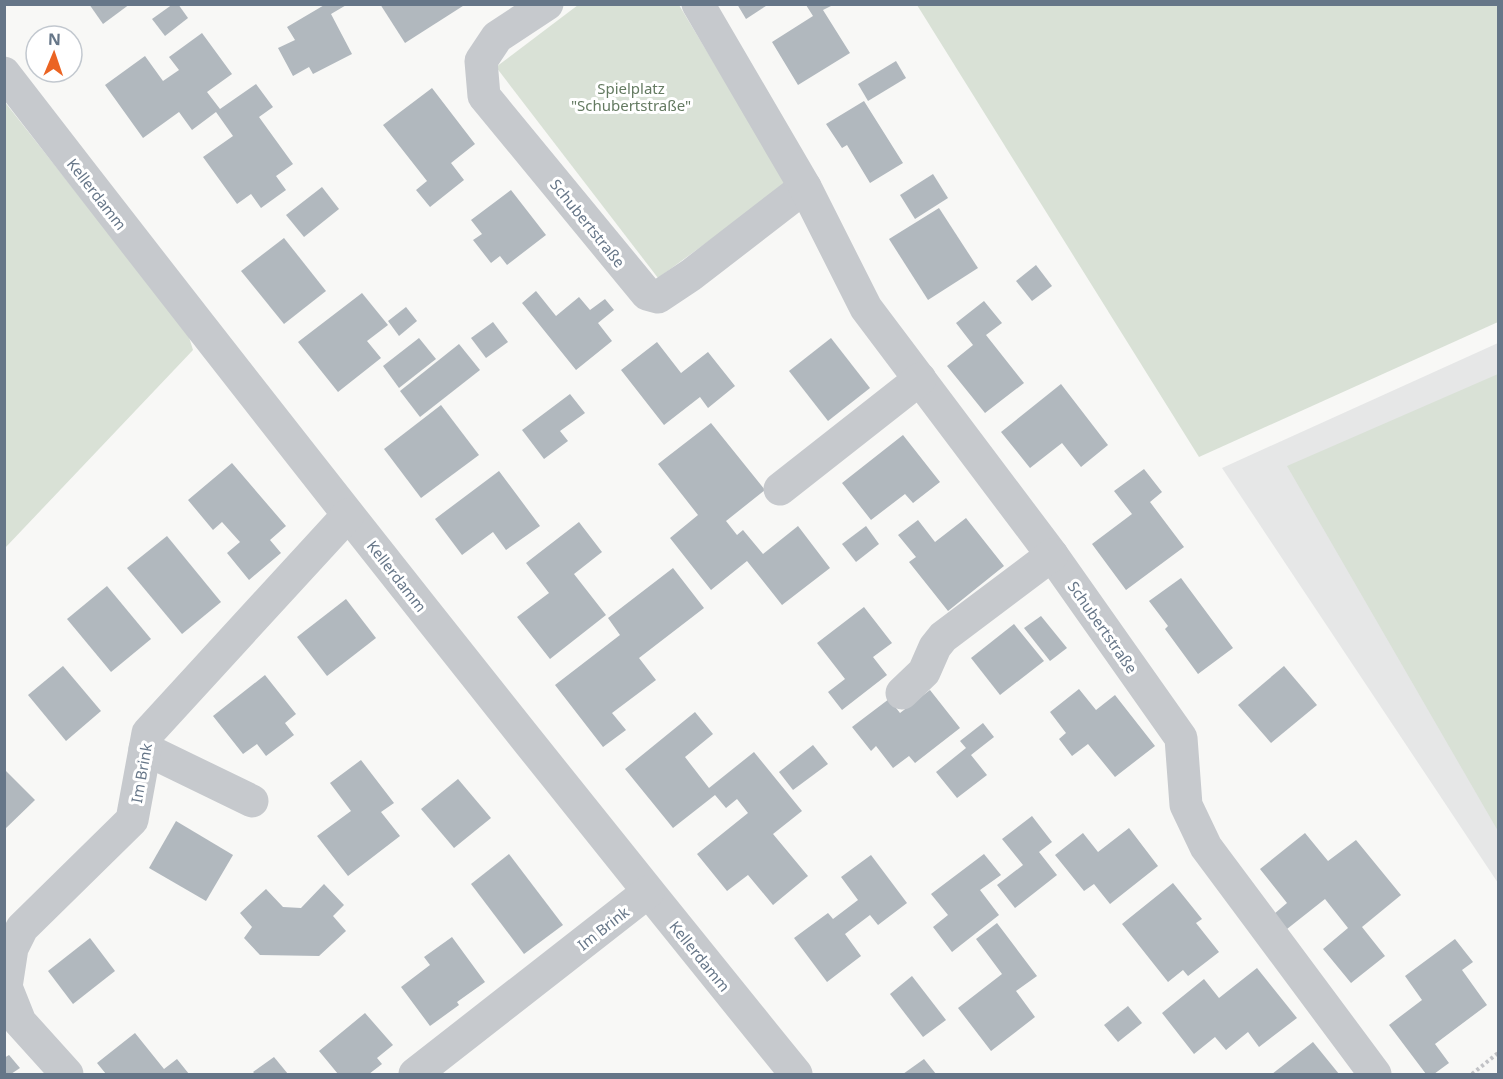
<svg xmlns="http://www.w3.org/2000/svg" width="1503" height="1079" font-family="'Noto Sans',sans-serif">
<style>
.built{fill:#e6e7e7}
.green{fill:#d9e1d6}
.building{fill:#b1b8be}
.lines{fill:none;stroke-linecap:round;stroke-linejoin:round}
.path{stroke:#c2c3c6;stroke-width:4;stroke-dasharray:3 3;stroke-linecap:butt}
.minor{stroke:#c6c9cd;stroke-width:33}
.labels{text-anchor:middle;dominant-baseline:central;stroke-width:6;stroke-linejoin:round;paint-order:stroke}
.park-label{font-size:15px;fill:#647a61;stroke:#fff}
.street-label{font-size:15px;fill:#667688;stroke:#fff}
</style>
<rect width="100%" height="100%" fill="#f8f8f6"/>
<!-- built -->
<polygon class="built" points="1498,343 1498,883 1222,468"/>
<!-- green -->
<g class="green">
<polygon points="578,5 679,5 787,184 658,278 496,67"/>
<polygon points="917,5 1498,5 1498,322 1199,457"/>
<polygon points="4,101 188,334 193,350 5,548"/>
<polygon points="1498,374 1498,831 1287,466"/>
</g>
<!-- building -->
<g class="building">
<polygon points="89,4 130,4 103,24"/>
<polygon points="173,4 178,4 188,18 165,36 152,19"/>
<polygon points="326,4 348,4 331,14 352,54 313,74 309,67 293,76 278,48 295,40 287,27"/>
<polygon points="380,4 466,4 405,43"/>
<polygon points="737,4 769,4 746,19"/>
<polygon points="806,5 833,5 823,10 850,53 798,85 772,42 813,16"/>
<polygon points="202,33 232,74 207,92 220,109 256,84 273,107 259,117 293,164 276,176 286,190 261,208 251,194 237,204 203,157 233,136 216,112 192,130 179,112 143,138 105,85 145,56 163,81 179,70 169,57"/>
<polygon points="896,61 906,78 868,101 858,84"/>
<polygon points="432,88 475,144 451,163 464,180 430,207 416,190 427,181 383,125"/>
<polygon points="864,101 903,163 870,183 847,145 842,148 826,124"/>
<polygon points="933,174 948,198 915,219 900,195"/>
<polygon points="322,187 339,209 304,237 286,215"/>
<polygon points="511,190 546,235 507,265 500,256 491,263 473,240 482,234 471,220"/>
<polygon points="939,208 978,268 928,300 889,239"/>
<polygon points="284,238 326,291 284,324 241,271"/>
<polygon points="1036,265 1052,286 1032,301 1016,281"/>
<polygon points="536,291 556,316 579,297 590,310 605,299 614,310 598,323 612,341 576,370 522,303"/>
<polygon points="362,293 388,325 367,341 381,358 338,392 298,342"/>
<polygon points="984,301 1002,323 986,335 1024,383 985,413 947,366 973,345 956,323"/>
<polygon points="406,307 417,321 399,336 388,321"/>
<polygon points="493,322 508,342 486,358 471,338"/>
<polygon points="419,338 436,359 399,388 383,366"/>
<polygon points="831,338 870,388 828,421 789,371"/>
<polygon points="657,342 681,373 708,352 735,386 708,408 700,397 664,425 621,370"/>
<polygon points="459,344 480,370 420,417 400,391"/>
<polygon points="1061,384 1108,445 1081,467 1062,443 1030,468 1001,432"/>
<polygon points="570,394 585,413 560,431 568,441 544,459 522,430"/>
<polygon points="441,405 479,455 421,498 384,449"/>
<polygon points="711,423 765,490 726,521 737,535 743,530 763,554 798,526 830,568 782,605 747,561 711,590 670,538 698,515 658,464"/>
<polygon points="903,435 940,482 913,503 905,494 871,520 842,483"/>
<polygon points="232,463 286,526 270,540 281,553 249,580 227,553 240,542 222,522 213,530 188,500"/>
<polygon points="1144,469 1162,492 1150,502 1184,547 1126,590 1092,544 1132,514 1114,491"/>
<polygon points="499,471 540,526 506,550 493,532 462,555 435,519"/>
<polygon points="966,518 1004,566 948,611 909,562 916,557 898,535 918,520 935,542"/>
<polygon points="579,522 602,552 574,574 606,615 550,659 517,617 549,593 526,563"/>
<polygon points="866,526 879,544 856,562 842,544"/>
<polygon points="167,536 221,602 182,634 127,568"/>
<polygon points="673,568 704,608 639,658 656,680 612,713 626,730 603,747 555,685 620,635 608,618"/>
<polygon points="1181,578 1233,648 1198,674 1165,629 1168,626 1149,601"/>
<polygon points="107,586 151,639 111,672 67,619"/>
<polygon points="346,599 376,638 327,676 297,637"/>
<polygon points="864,607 892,643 873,657 887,675 842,710 828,692 845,679 817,643"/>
<polygon points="1041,616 1067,648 1050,661 1024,628"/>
<polygon points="1014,624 1044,661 1000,695 971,658"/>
<polygon points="63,666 101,711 66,741 28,695"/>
<polygon points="1284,666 1317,705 1271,743 1238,705"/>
<polygon points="265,675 296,714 285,723 294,735 266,756 257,744 243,754 213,716"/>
<polygon points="1079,689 1096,710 1115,695 1155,746 1115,777 1088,744 1072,756 1059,739 1066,733 1050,712"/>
<polygon points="930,690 960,728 915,763 909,756 893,768 876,746 871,751 852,727 889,699 900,713"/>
<polygon points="695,712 713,734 685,757 709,788 754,752 802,811 773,834 808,876 773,905 748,875 727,891 697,854 748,813 737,799 726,808 715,795 673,828 625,769"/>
<polygon points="983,723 994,737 971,755 987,775 957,798 936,772 966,748 960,741"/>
<polygon points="813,745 828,764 793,790 779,772"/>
<polygon points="361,760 394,803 381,812 400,836 348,876 317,836 351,811 330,783"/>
<polygon points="4,769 35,800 4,830"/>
<polygon points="458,779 491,818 454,848 421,809"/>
<polygon points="1032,816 1052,842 1039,852 1057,875 1015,908 997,885 1023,865 1002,839"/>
<polygon points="176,821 233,855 206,901 149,868"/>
<polygon points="1129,828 1158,866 1110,904 1094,884 1084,891 1055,855 1083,833 1098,852"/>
<polygon points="1305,833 1328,861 1356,840 1401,895 1362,927 1385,956 1351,983 1323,949 1348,928 1325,899 1287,929 1274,914 1287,903 1260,869"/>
<polygon points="509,854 563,925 524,954 471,884"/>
<polygon points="984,854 1001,875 980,890 999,915 952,952 933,927 948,915 931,894"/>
<polygon points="871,855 907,903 878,925 870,915 845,934 861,956 827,982 794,938 828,913 833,919 858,900 841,877"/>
<polygon points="1173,883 1202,919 1196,923 1219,952 1188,976 1183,970 1168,982 1122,924"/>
<polygon points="324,884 344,905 333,916 346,931 319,956 260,955 244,938 252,927 240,913 266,889 283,907 301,908"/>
<polygon points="997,923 1037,976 1016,991 1035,1017 991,1051 958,1008 1002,974 976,939"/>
<polygon points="452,937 485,982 457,1002 459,1005 430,1026 401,987 430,965 424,957"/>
<polygon points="90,938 115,971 73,1004 48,971"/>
<polygon points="1455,939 1473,962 1462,970 1487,1005 1435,1044 1449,1063 1434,1074 1426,1074 1389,1025 1422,1000 1405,976"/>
<polygon points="1257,968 1297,1018 1259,1047 1248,1032 1226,1050 1215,1037 1194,1054 1162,1013 1204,979 1219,998"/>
<polygon points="912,976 946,1020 923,1037 890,994"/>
<polygon points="1128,1006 1142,1023 1118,1042 1104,1025"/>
<polygon points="365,1013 393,1045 377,1058 382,1064 369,1074 338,1074 319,1051"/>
<polygon points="135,1033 164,1069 177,1059 189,1074 106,1074 97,1063"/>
<polygon points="1313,1042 1339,1074 1272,1074"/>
<polygon points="9,1055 20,1068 11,1074 4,1074 4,1058"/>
<polygon points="274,1057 288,1074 255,1074 253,1072"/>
<polygon points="924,1059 936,1074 903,1074"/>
</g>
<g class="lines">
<!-- path -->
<polyline class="path" points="1472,1074 1498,1053"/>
<!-- minor -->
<g class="minor">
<polyline points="547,4 497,37 481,61 484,96 647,294 658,297 691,275 805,187"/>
<polyline points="698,4 805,187 866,308 1052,555 1181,738 1186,805 1206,847 1375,1074"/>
<path d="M4 73C264 410 528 744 796 1074"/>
<polyline points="780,489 920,379"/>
<polyline points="902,693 924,672 935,647 943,637 1052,555"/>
<polyline points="145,749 252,801"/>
<polyline points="67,1074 20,1022 6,987 12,948 22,928 132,820 148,733 348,515"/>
<polyline points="415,1074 648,892"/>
</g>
</g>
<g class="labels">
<!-- park labels -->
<g class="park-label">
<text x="631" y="88">Spielplatz<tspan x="631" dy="17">"Schubertstraße"</tspan></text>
</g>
<!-- street labels -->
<g class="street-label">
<text transform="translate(97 194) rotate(52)">Kellerdamm</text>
<text transform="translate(588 223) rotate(51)">Schubertstraße</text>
<text transform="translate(397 576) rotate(52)">Kellerdamm</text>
<text transform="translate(1103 627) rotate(55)">Schubertstraße</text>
<text transform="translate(141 773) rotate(-80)">Im Brink</text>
<text transform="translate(603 928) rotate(-38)">Im Brink</text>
<text transform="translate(700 956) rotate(51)">Kellerdamm</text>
</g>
</g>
<!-- border -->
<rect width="1503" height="1079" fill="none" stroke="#667688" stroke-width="12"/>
<!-- north arrow -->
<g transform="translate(54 54) rotate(2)"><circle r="28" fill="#ffffff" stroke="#c2c8cf" stroke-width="1.5"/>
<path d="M0-4.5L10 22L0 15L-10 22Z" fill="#eb6423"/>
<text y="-9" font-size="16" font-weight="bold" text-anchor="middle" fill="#667688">N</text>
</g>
</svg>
